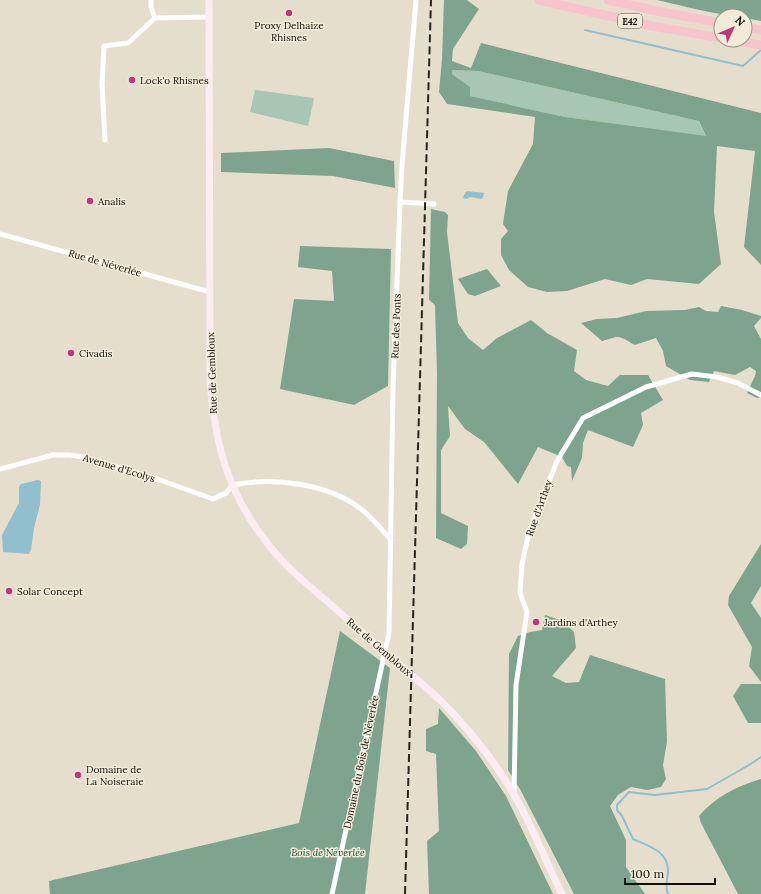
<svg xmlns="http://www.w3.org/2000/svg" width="761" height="894" font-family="Lora,serif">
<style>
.green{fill:#a8c6b4}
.forest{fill:#7ea48d;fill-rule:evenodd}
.water{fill:#91bfce}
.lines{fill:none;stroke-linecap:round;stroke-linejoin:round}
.stream{stroke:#91bfce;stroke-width:2}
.minor{stroke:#fff;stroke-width:5}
.secondary{stroke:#fdedf0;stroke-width:7}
.motorway{stroke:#f8c4cc;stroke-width:9}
.rail{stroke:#26241c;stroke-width:2;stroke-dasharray:8 4;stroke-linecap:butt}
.poi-dot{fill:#be3778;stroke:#f2ebd9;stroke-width:1.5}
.labels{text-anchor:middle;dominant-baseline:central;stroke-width:3;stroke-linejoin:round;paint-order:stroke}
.shield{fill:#f2ebd9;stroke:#545047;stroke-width:1}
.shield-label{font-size:9px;font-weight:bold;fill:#100e08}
.poi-label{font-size:10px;fill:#100e08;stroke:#f2ebd9;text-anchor:start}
.street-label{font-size:10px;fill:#100e08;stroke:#f2ebd9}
.park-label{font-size:10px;font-style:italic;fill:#094e2f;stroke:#f2ebd9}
</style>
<rect width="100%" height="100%" fill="#e5decc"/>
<!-- green -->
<g class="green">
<polygon points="452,70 478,71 699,121 706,137 565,117 469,96 470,87 452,74"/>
<polygon points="255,90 314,98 308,126 250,112"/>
</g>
<!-- forest -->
<g class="forest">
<path d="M444 0H467L479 9 453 49 452 61 471 68 481 43 761 113V265L744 247 755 151 717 146 714 212 721 264 699 284 647 279 631 285 605 279 567 291 547 292 528 287 509 270 501 255V239L508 231 503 224 508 191 533 144 535 117 447 104 439 92 442 59ZM452 70 478 71 699 121 706 136 565 117 470 96V87L452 74Z"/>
<path d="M657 0H761V21L745 18V16C716 16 685 6 657 0Z"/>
<polygon points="329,148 394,161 395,188 333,176 221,172 221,153"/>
<polygon points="431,209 445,212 448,215 447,232 458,323 468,338 483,350 497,338 531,320 547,333 577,350 574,371 586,380 608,386 620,375 648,375 663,400 641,413 643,425 633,447 588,430 583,443 582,458 572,481 571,467 567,466 562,457 538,447 518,484 484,442 465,429 448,406 450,436 441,450 441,513 468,526 467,544 461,549 436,538 437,373 435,305 429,300"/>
<polygon points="300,246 391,249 388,386 354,405 280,389 294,299 334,301 332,271 298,267"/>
<polygon points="487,269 501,286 475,296 468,294 458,279"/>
<path d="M721 306 742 310 761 316V318L754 326 761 339V397L757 398 747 393 755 376 756 371 750 367 735 375 714 371 709 382 690 380 666 366 663 351 656 338 635 345C629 342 622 336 616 337 611 338 607 340 602 341L581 323 597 319 617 318 646 311 685 310 699 307 706 311 718 312Z"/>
<polygon points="761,544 761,586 751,603 761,618 761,682 749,666 752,647 728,605 729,596"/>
<polygon points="545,615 563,621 574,632 576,648 552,676 566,683 579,682 590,655 665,679 667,742 663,765 666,779 661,787 647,790 631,787 618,795 610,806 626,840 626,867 645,894 574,894 520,789 508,770 509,654 518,636 530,632 542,630"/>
<polygon points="340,631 390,668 365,894 50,894 49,881 299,823"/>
<polygon points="741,684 761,684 761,723 748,723 733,696"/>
<polygon points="439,708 476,751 506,796 553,894 429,894 427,841 439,831 436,754 426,751 426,729 438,724"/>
<path d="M761 779V894H738L701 823 699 816C715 797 737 786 761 779Z"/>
</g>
<!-- water -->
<g class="water">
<polygon points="467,191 484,193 483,198 481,199 470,197 467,199 463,198 465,193"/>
<polygon points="38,480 41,481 40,505 34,528 31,550 29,554 3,552 2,535 19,503 19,487 21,484"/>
</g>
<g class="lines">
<!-- stream -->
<g class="stream">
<polyline points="585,30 743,66 761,50"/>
<path d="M668 894C665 887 667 879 668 872 669 851 648 846 633 839L622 816 617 810V805L629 792 655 795 707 789 749 765 761 757"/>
</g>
<!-- minor -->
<g class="minor">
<polyline points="151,0 151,7 155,18"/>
<polyline points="105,140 102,84 104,46 128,43 155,18 209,17"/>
<polyline points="400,202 434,204"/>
<polyline points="0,234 210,292"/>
<path d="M0 469 53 455H69L84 457 160 480 213 499 226 493 232 485C272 477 328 483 361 509 372 517 381 529 391 540"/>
<polyline points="514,794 516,685 527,612 520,593 522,564 529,532 557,461 583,418 646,387 692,374 717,377 738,383 761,395"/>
<polyline points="332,894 389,633 393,388 400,202 402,165 416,0"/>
</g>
<!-- secondary -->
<path class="secondary" d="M209 0 210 378C214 447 231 503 277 555 295 576 317 592 337 610 356 627 375 644 395 661 411 675 428 688 443 703 474 734 506 776 525 815 538 841 549 868 562 894"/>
<!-- motorway -->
<g class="motorway">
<polyline points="539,0 652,26 721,38"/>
<polyline points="608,0 657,11 721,23"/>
<polyline points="745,27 761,30"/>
<polyline points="730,40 761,45"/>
</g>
<!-- rail -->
<polyline class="rail" points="405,894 431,0"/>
</g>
<!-- markers -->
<g class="poi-dot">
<circle cx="289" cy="13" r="4"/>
<circle cx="132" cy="80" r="4"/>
<circle cx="90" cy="201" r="4"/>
<circle cx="71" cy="353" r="4"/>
<circle cx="9" cy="591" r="4"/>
<circle cx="536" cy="622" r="4"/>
<circle cx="78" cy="775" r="4"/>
</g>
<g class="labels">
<!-- shield labels -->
<rect class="shield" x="618" y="14" width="24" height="14" rx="3"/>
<g class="shield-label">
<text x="630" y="21">E42</text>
</g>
<!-- poi labels -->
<g class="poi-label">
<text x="289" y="25" text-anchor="middle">Proxy Delhaize<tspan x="289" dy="12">Rhisnes</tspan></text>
<text x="140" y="80">Lock'o Rhisnes</text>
<text x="98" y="201">Analis</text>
<text x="79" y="353">Civadis</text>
<text x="17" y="591">Solar Concept</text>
<text x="544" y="622">Jardins d'Arthey</text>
<text x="86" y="769">Domaine de<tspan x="86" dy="12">La Noiseraie</tspan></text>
</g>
<!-- street labels -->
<g class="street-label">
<text transform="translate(105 263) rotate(16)">Rue de Néverlée</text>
<text transform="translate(396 326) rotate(-88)">Rue des Ponts</text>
<text transform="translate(212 373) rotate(-92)">Rue de Gembloux</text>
<text transform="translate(119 468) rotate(17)">Avenue d'Ecolys</text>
<text transform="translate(539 508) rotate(-70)">Rue d'Arthey</text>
<text transform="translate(379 647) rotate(41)">Rue de Gembloux</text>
<text transform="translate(361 762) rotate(-78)">Domaine du Bois de Néverlée</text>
</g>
<!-- park labels -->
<g class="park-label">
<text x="328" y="852">Bois de Néverlée</text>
</g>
</g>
<!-- north arrow -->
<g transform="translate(733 28) rotate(46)"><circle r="19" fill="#f2ebd9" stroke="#989385"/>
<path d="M0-3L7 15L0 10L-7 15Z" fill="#be3778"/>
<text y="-6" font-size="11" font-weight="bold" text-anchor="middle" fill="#100e08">N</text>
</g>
<!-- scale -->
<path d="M625 878v6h90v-6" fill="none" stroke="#100e08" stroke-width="2"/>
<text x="631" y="878" font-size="12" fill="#100e08" stroke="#f2ebd9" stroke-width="3" paint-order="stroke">100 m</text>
</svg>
